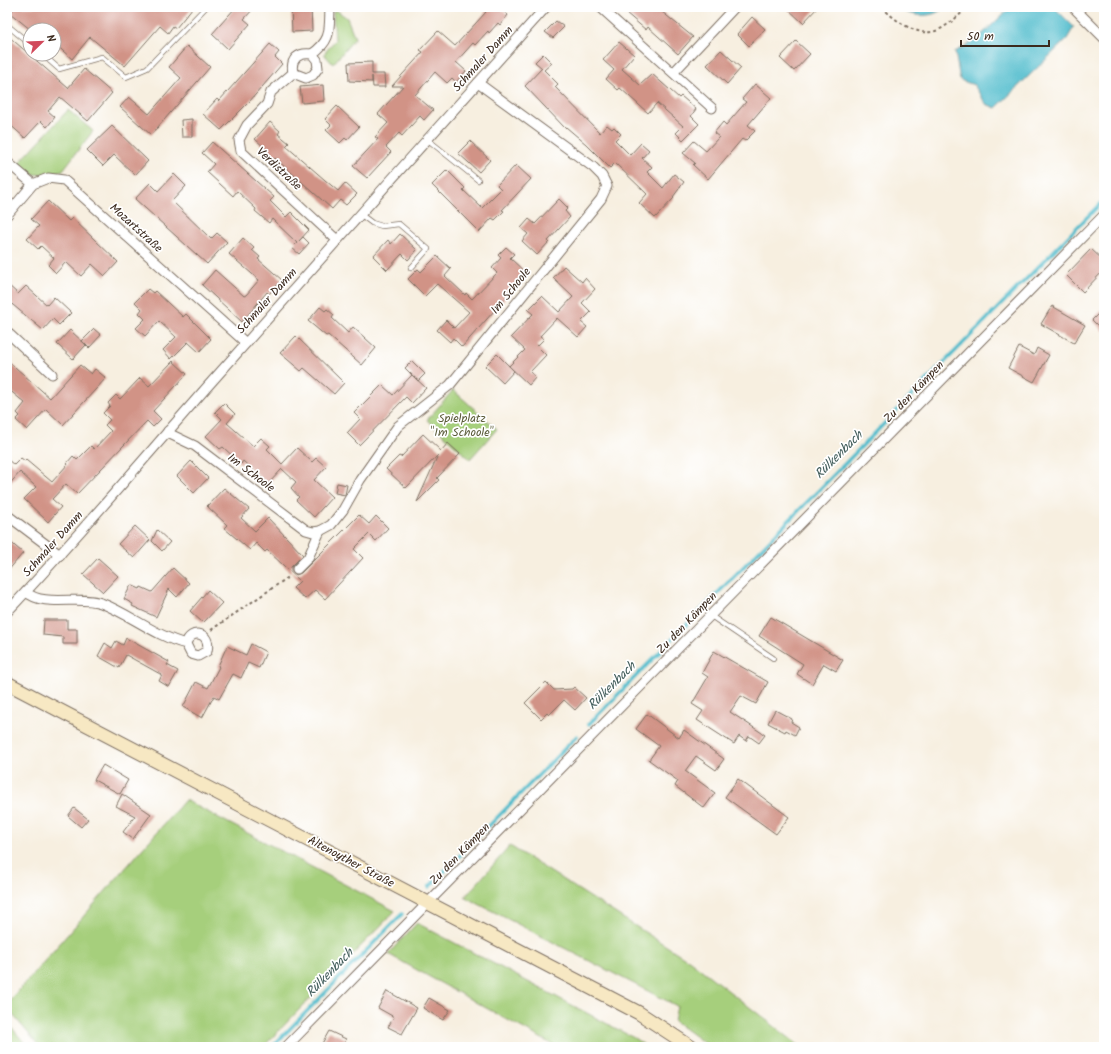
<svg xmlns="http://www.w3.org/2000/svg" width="1111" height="1054" font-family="Kalam,sans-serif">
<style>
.green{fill:#a6cf7b;stroke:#707c4c}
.water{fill:#50bccc;stroke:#467375}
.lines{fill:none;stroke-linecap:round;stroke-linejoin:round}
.stream{stroke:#50bccc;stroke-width:3.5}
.building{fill:#d19386}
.lane-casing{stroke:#7d6f62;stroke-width:6}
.street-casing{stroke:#7d6f62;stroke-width:11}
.secondary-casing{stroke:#7d6f62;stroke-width:15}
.path{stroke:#7d6f62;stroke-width:2;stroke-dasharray:3 3;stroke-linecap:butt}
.lane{stroke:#fff;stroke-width:4.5}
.street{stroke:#fff;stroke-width:9}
.secondary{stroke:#f7e8c3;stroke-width:13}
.labels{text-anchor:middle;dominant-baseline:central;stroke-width:3.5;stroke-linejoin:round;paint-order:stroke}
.street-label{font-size:12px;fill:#3b2a1e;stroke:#fff}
.park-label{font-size:12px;fill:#5b5c3a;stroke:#fff}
.water-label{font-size:13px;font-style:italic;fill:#425d5b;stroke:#fff}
</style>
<rect width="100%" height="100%" fill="#fff"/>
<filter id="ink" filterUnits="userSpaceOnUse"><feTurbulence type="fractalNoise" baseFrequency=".025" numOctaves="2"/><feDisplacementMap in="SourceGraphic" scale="8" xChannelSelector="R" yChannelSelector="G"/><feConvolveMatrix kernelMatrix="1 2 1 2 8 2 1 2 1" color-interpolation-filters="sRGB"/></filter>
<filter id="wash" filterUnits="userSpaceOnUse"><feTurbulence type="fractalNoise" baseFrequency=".012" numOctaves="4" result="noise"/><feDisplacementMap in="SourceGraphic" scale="16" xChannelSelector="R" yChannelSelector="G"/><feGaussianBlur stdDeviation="0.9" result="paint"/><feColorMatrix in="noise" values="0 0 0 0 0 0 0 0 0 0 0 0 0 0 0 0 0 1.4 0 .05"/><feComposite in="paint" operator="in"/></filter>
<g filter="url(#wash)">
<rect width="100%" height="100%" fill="#f7efe0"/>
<!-- green -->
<g class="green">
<polygon points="336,10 347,18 355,38 333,64 324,54 335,40 333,12"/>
<polygon points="68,110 93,131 63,170 48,175 28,174 18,164"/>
<polygon points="453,390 497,429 470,459 427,420"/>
<polygon points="185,800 395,911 263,1047 40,1047 7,1008 7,1004"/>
<polygon points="510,846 690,961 801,1047 710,1047 674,1021 677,1006 465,897"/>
<polygon points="417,923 634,1038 647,1047 557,1047 388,954"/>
<polygon points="7,1022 28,1047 7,1047"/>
</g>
<!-- water -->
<g class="water">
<path d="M895 7H945C931 20 910 16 895 7Z"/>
<polygon points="1011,7 1054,7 1074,27 1067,39 996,108 986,104 974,85 960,80 955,52 976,40"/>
</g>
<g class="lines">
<!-- stream -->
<g class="stream">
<polyline points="589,724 1104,200"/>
<polyline points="429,887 577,736"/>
<polyline points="272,1047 402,914"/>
</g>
</g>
<g id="blocks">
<!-- building -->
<g class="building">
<polygon points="15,7 193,7 176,28 173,26 168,33 160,26 125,66 90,37 72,59 54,43 54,30 31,30 10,13"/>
<polygon points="236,7 255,7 244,19 250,24 228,49 212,34"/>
<polygon points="291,7 311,7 312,31 292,32"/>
<polygon points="480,7 499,7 508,15 500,25 498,23 489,33 488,31 475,45 473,43 456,62 466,71 456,82 452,78 447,83 435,72 415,95 433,110 424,120 420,116 402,136 399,133 386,147 391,152 367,178 353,166 378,139 375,137 388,123 378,114 403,86 392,86 423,52 420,50 438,31 455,46 486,12"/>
<polygon points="619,7 656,7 693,37 678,54 648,27 646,30"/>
<polygon points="786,7 818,7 803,23"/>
<polygon points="752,17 765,29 749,46 737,34"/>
<polygon points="556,21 564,27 553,38 545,32"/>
<polygon points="7,35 68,88 84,69 112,93 88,121 60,97 48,111 55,117 47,127 41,121 25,138 7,122"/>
<polygon points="796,41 810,54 794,71 780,58"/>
<polygon points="619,42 634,55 622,69 640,85 652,74 679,98 681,96 696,109 691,116 699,124 683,140 676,133 683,126 657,103 648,113 620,88 618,90 606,79 614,70 603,60"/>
<polygon points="270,44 279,52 275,57 282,64 249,102 221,130 203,114 217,99 219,101"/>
<polygon points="187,46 210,67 151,135 120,107 129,97 149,114 181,78 169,67"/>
<polygon points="721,50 741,68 727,84 707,65"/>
<polygon points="543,54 552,63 544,70 558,84 555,87 600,133 607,125 612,129 614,127 621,134 615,140 630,155 641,143 649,150 642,158 652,167 647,172 663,188 674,174 684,182 673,197 674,198 655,218 639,203 647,194 615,163 610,168 586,144 566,127 565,128 525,86 542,68 535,62"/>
<polygon points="372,62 372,74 384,74 385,87 373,87 372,76 372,82 349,81 348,63"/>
<polygon points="755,84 771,98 748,125 755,131 745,141 742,139 708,179 693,165 695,163 683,153 694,141 706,151 719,137 714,133 723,122 726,125 746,102 742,99"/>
<polygon points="323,85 324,101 302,103 300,87"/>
<polygon points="337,106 359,127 347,140 345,138 340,143 326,130 331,125 325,119"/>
<polygon points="192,119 192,137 182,137 181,120"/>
<polygon points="270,122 280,131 278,134 289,143 286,146 325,180 338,191 345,183 357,194 346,205 340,200 332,209 275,158 274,160 263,150 265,148 255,139"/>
<polygon points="112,126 148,161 135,175 114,155 103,166 87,150"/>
<polygon points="470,141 490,160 479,172 458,153"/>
<polygon points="212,142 274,197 270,201 286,217 291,212 309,230 298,242 303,237 309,243 299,254 292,248 297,243 272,219 269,223 255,211 256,209 237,191 233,196 207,172 214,164 202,153"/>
<polygon points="516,165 531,179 502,210 504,211 495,220 492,218 479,232 432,185 447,170 465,188 463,190 482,208 501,189 497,185"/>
<polygon points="174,174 186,186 172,201 211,239 217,233 227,242 207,264 135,199 150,183 158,191"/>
<polygon points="559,199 568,208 565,211 570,217 548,241 549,242 537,255 522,241 528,234 521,228 529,219 535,224"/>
<polygon points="48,201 69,221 72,218 118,262 105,276 92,264 81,276 66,262 56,273 48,265 54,258 41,246 38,249 27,239 39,226 31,219"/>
<polygon points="400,234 417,250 408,260 402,254 387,270 373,256 388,240 391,244"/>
<polygon points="243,238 254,248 252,250 260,257 258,259 282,280 269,294 267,292 242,322 202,285 215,270 244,296 246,295 259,280 229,254"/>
<polygon points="506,247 514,254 510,258 527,274 462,347 453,338 450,342 437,330 446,320 454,328 469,312 437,284 425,296 408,279 418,269 421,272 437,256 451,269 445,276 465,295 466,293 472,299 497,273 492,268 501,258 498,255"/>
<polygon points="1091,249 1104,261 1104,270 1083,292 1066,275"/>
<polygon points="564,266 582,282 585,278 595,289 582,303 591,312 581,322 587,327 578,337 557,318 540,336 544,339 537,346 546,355 530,372 536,377 529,385 509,366 525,350 511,337 533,314 528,310 542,296 559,312 573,297 553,278"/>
<polygon points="7,284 18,294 26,286 47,305 54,297 71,313 59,325 53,319 43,330 7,300"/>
<polygon points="148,289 153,293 155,291 183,317 186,314 211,339 199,352 188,342 171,359 163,350 176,337 159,321 145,336 136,328 145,319 139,313 142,309 135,302"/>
<polygon points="1052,306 1085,325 1074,343 1041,324"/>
<polygon points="320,307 325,311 327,309 334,315 332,318 348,333 353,327 376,348 362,365 328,335 326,336 308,321"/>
<polygon points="1104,308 1104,332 1092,320"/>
<polygon points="94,329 101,335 89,348 82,341"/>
<polygon points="70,330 86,345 73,359 57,344"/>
<polygon points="296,336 344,383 334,394 304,368 301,371 280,353"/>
<polygon points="1019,347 1034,355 1037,348 1049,355 1034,382 1008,368"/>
<polygon points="497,354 514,371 503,383 485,366"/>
<polygon points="7,360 50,398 80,365 91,374 95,369 106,378 63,425 46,409 27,430 16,420 20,416 17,413 25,403 7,388"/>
<polygon points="173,361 187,374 153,411 161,419 153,427 147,421 77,494 66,484 52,499 61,507 48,522 24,499 36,487 20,472 7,487 7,459 14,465 21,458 25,461 26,460 52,482 68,464 67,463 73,456 77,460 91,446 94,449 111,431 105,425 110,420 103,413 110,406 108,403 116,395 120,399 140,378 149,386"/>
<polygon points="412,361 425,374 418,381 405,368"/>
<polygon points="412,375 426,388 412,403 406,397 359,445 347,433 360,419 354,413 382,385 393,395"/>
<polygon points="224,403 235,414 227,423 253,446 261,438 270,446 267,449 282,464 297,448 312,462 316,458 326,467 314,480 332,497 314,517 296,500 299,497 291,488 296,482 282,469 268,484 243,461 241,464 223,447 220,449 206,436 222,419 215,412"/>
<polygon points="423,434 441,451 448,443 460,454 437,478 439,480 417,502 438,455 406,488 386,469 399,456 401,457"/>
<polygon points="191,461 208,478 194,493 177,476"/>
<polygon points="337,483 347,485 345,495 335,493"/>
<polygon points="224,488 249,509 241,518 255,531 268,518 303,555 291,567 291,571 296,575 301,573 359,515 369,524 376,516 388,528 376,541 369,534 354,549 363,558 325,599 315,590 305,599 293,588 300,581 267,550 265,552 256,543 250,550 224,528 227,525 207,506"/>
<polygon points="135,526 150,540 134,558 118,544"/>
<polygon points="157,530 170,542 162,551 152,541"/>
<polygon points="7,539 23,553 7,572"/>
<polygon points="98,558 118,576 103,592 83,574"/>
<polygon points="173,568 189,583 177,597 169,589 156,617 132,606 133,604 124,599 131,585 140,589 141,587 152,592"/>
<polygon points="208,590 222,603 203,623 190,611"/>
<polygon points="771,617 843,660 836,671 824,664 812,684 797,674 803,664 759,636"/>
<polygon points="44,620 67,620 67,629 77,629 77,644 63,644 63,637 43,635"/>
<polygon points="126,638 169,662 167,665 178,671 169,687 159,681 162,675 126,655 119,668 98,656 105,643 112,648 116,641 123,645"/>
<polygon points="251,644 266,652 259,668 248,663 241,678 233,674 219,699 214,696 202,718 183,707 196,682 208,688 219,667 218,666 227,646 246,655"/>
<polygon points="714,651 768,682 756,704 741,696 730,712 765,735 759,743 749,736 746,741 739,736 734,744 697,720 703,711 692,704 708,677 702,673"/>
<polygon points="546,682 554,690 572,689 574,687 586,698 575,710 564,700 549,715 547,713 541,719 525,703"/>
<polygon points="775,710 792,719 791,722 799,727 795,735 786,730 785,732 768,723"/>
<polygon points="647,714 679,738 684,730 724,759 716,770 696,756 685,771 715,793 704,808 675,786 678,781 649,760 659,746 636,729"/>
<polygon points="103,765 128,780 120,794 94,780"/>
<polygon points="738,779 789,817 776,834 725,797"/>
<polygon points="122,794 151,814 133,839 123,832 135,816 116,806"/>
<polygon points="74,808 88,819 81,827 68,816"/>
<polygon points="387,991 417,1008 402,1034 388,1027 394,1017 378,1008"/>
<polygon points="429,998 450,1010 443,1020 423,1008"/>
<polygon points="329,1031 346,1039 343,1047 320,1047"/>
</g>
</g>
</g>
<g filter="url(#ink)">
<use href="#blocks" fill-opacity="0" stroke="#7d6f62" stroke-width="1"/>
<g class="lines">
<defs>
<g id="lane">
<polyline points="7,25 30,44"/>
<polyline points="42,54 59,69 102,57 126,77 147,68 206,7"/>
<polyline points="427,139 478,180"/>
<polyline points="360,214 372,223 382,226 399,224 428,249 411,268"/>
<polyline points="711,616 773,658"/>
</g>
<g id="street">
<polyline points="600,7 712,108"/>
<polyline points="1073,7 1104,38"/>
<path d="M312 54C332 40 329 30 330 7"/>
<polyline points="674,72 735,7"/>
<path d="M293 73C290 59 298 52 312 54L317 60 318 68 313 75 306 78 293 73 271 92 267 104 247 125 239 140 241 151 337 240"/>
<polyline points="7,162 33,184"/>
<polyline points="7,215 33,184 48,178 64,180 246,343"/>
<polyline points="7,332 52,374"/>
<polyline points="168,431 172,435 195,446 306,530 313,532 320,531 331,525 343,510 360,480 398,426 450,385 601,199 607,186 602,176 593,167 478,83"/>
<polyline points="7,515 60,555"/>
<polyline points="297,569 308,558 320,531"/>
<path d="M26 592C44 608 79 595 101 603 130 614 155 636 186 644 190 628 212 632 207 651L198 656 191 654 186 644"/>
<path d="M7 612C76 539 141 462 207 387 320 260 432 133 546 7"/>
<polyline points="286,1047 1104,215"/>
</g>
<polyline id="secondary" points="7,683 639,1013 691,1047"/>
</defs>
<!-- lane casing -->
<use href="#lane" class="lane-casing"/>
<!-- street casing -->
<use href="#street" class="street-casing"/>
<!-- secondary casing -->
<use href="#secondary" class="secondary-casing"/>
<!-- path -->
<g class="path">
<path d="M882 7C893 19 915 35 931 32 939 31 945 26 951 22 957 17 962 13 967 7"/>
<polyline points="211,630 290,576"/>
</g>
<!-- lane -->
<use href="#lane" class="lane"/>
<!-- street -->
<use href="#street" class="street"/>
<!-- secondary -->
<use href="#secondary" class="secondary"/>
</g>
</g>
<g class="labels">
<!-- street labels -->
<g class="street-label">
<text transform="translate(483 59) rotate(-48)">Schmaler Damm</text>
<text transform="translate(279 169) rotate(43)">Verdistraße</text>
<text transform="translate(136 228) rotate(42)">Mozartstraße</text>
<text transform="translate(511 291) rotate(-51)">Im Schoole</text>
<text transform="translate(267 301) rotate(-48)">Schmaler Damm</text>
<text transform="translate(914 392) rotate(-46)">Zu den Kämpen</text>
<text transform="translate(251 473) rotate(37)">Im Schoole</text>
<text transform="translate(53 544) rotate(-48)">Schmaler Damm</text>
<text transform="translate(687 623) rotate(-46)">Zu den Kämpen</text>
<text transform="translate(460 854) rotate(-46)">Zu den Kämpen</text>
<text transform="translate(351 862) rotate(28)">Altenoyther Straße</text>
</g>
<!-- park labels -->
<g class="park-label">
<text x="462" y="418">Spielplatz<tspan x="462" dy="14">"Im Schoole"</tspan></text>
</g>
<!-- water labels -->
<g class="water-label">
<text transform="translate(839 455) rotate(-45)">Rülkenbach</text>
<text transform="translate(612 686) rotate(-45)">Rülkenbach</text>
<text transform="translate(330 973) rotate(-46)">Rülkenbach</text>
</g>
</g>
<!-- margin -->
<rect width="1111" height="1054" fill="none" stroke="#fff" stroke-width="24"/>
<!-- north arrow -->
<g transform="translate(42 42) rotate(67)"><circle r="19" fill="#ffffff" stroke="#b1aaa5"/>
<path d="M0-3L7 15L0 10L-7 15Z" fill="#d1495b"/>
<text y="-6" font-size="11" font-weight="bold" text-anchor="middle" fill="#3b2a1e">N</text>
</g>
<!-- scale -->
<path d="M961 40v6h88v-6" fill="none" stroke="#3b2a1e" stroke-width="2"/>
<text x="967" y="40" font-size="12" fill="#3b2a1e" stroke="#ffffff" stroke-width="3" paint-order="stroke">50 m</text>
</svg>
